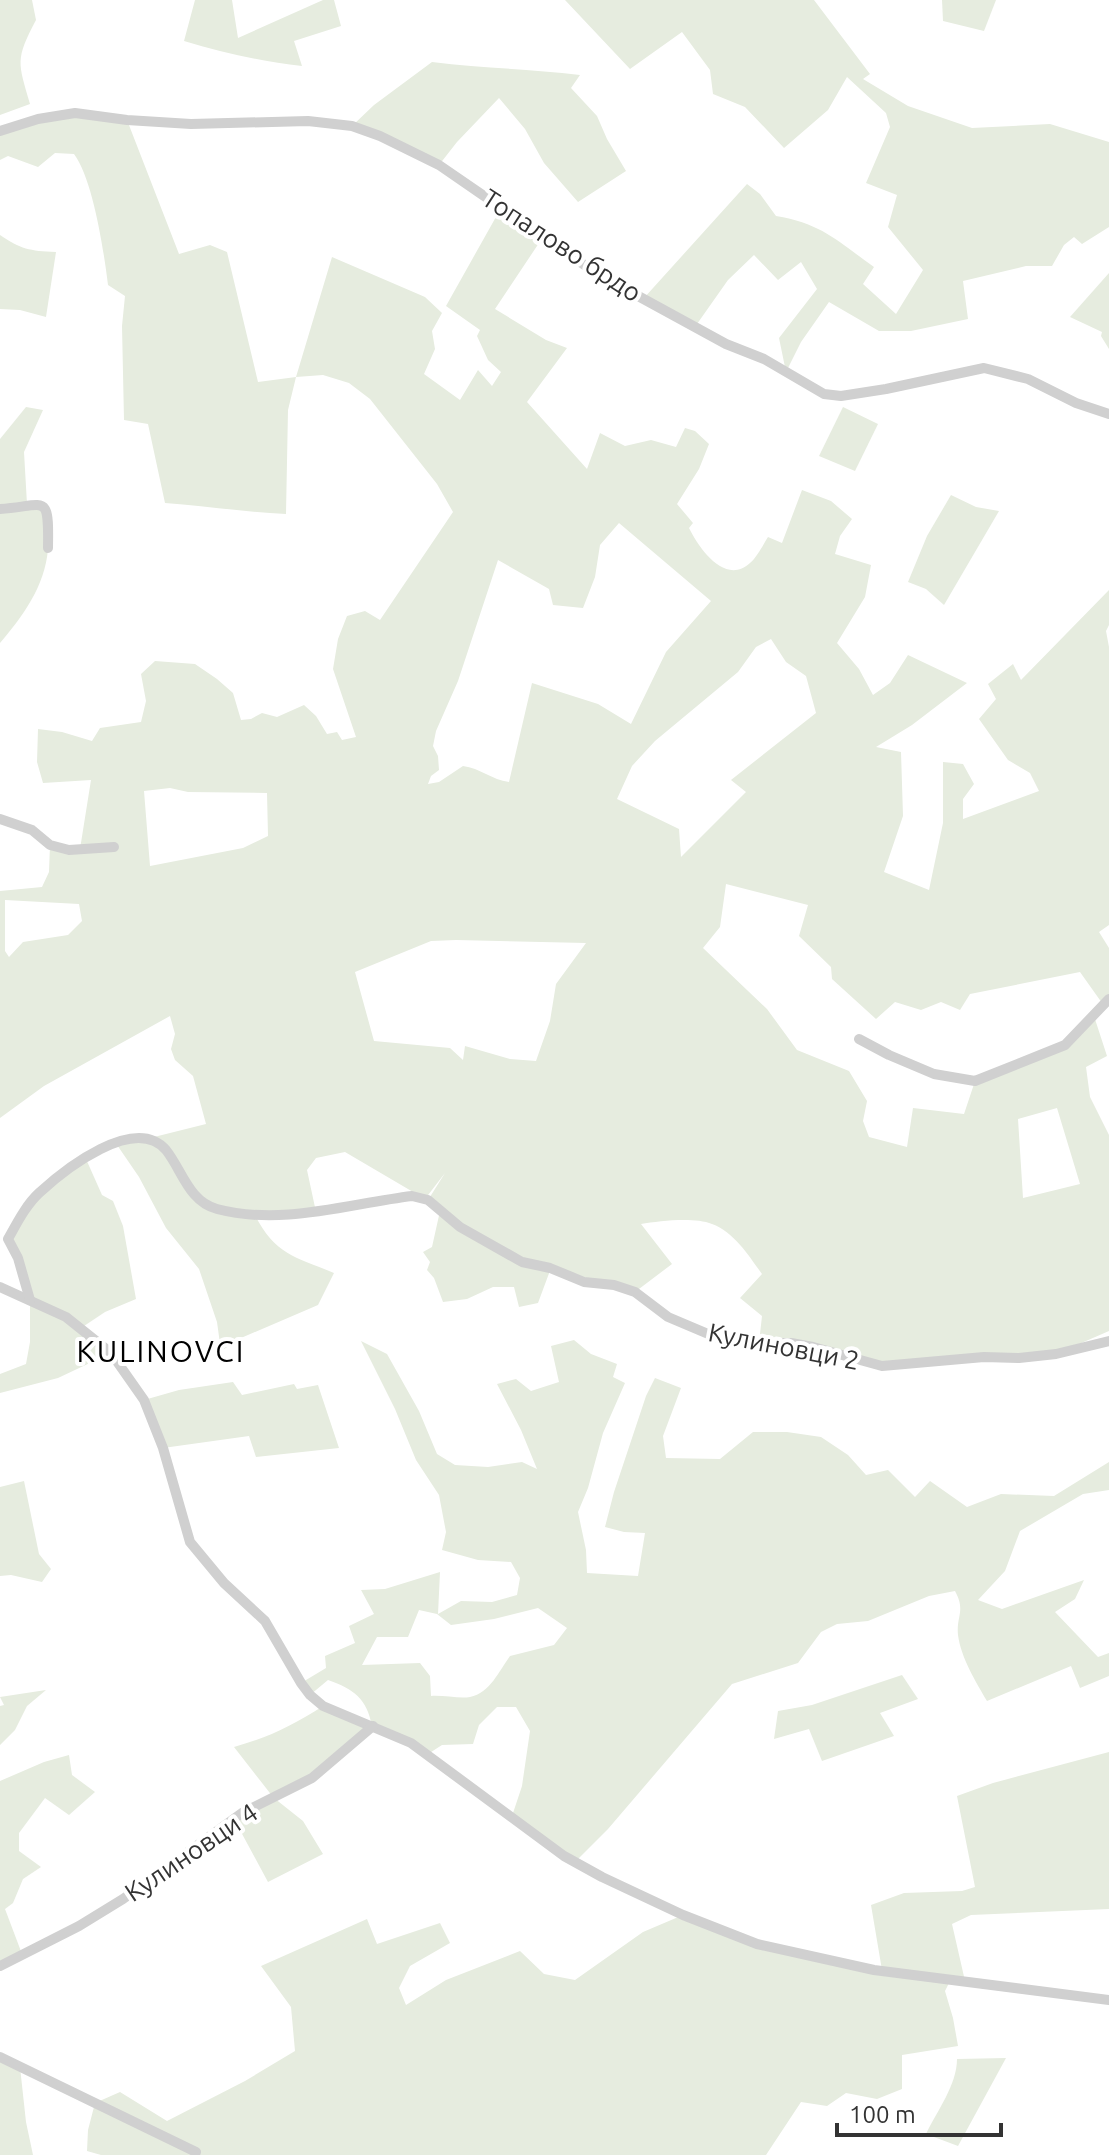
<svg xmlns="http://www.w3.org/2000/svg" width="1109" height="2155" font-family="Ubuntu,sans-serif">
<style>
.green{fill:#e6ecdf;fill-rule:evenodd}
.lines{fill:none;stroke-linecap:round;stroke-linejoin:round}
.street{stroke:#d0d0d0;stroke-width:10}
.labels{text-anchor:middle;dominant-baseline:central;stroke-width:8;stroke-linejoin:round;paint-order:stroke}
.street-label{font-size:26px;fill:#333;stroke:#fff}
.quarter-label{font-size:30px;letter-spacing:2px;fill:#000;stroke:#fff}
</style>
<rect width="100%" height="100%" fill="#fff"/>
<!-- green -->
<g class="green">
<path d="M0 0H32L36 20C15 60 18 62 30 104L0 115Z"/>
<path d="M195 0H232L238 38 323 0H334L341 26 294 41 302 66C261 61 223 53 184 41Z"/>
<path d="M565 0H814L870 74 863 79 908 106 972 128 1050 124 1109 142V227L1082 244 1074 237 1064 245 1052 266H1026L963 281 968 319 911 331H879L829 302 801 342 786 372 779 338 817 289 801 262 778 280 754 255 728 280 697 324 644 298 747 184 760 194 776 216C823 224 837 241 874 267L863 284 896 314 923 270 888 227 897 195 866 183 890 127 886 113 847 77 828 110 784 148 745 107 713 94 710 70 682 32 630 69Z"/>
<polygon points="942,0 996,0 984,31 943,21"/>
<path d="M432 62C481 68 531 69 580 75L571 88 597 116 607 139 626 171 578 202 544 163 525 129 499 98 457 142 439 165 352 126 374 105Z"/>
<path d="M75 113 127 120 179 254 210 245 227 252 258 382 296 377 332 257 425 297 442 313 432 331 435 349 424 374 460 400 478 370 492 386 501 372 488 360 477 336 480 330 446 306 501 208 543 237 495 309 546 340 567 348 527 402 587 469 600 433 625 446 651 440 676 447 685 428 695 431 709 444 699 469 677 504 693 523 689 528C699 548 725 586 750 563 757 557 763 545 768 537L782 543 802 490 831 501 852 519 840 536 835 554 871 565 865 597 837 643 859 669 873 695 890 683 908 655 967 683 912 725 876 747 901 752 903 816 884 872 929 890 943 823V762L963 764 974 784 963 799V819L1039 791 1030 773 1008 760 979 719 996 699 988 684 1013 664 1021 680 1109 590V625L1106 631 1109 647V925L1099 932 1109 948V999L1102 1003 1080 972 970 994 960 1010 941 1002 921 1010 895 1002 876 1019 832 979 831 967 799 936 808 905 726 884 720 927 703 948 767 1009 797 1050 849 1071 867 1101 863 1121 869 1137 907 1147 913 1108 964 1114 975 1081 1065 1045 1093 1013 1107 1056 1086 1067 1090 1097 1109 1135V1331L1056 1354 882 1366 813 1347 759 1343 762 1316 740 1298 762 1274C749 1256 734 1232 712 1224 694 1217 660 1221 641 1224L672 1264 635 1292 551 1268 538 1303 519 1307 514 1287H493L467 1299 443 1302 434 1278 427 1270 430 1262 423 1252 432 1247 440 1211 428 1200 445 1173 425 1199 345 1152 316 1158 307 1170 316 1212 255 1215C275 1255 296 1257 334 1273L318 1305 241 1338 221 1351 217 1322 199 1269 166 1228 139 1177 115 1142 150 1138 206 1124 193 1076 175 1060 171 1049 175 1034 170 1016 44 1086 0 1118V891L42 887 49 872 50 845 80 849 91 780 43 783 37 762 38 729 62 732 92 741 100 728 141 722 146 701 141 674 155 661 195 664 217 679 233 693 241 720 251 719 262 713 277 717 304 705 316 716 327 734 337 732 342 740 356 737 333 669 338 639 347 616 365 611 380 620 453 512 437 484 370 399 349 383 323 375 296 377 288 410 286 514C245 512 206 506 165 503L148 424 124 420 122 326 125 296 108 285C104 252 93 179 74 154L55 153 38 167 8 156 0 160V131ZM619 523 711 601 666 652 631 724 598 704 532 683 509 782C492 780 480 768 463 766L439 782 428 784 431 776 439 770 438 756 433 746 436 731 458 681 498 560 549 589 553 605 583 608 595 577 600 545ZM771 639 786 662 806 676 816 713 731 780 746 792 681 857 679 829 617 799 632 766 655 741 738 672 756 647ZM170 788 188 792 267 793 268 836 243 848 150 866 144 791ZM5 900 79 904 82 921 68 935 23 942 9 957 5 951ZM456 940 586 943 556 984 550 1021 536 1061 510 1059 465 1046 463 1060 450 1048 374 1041 355 972 431 941ZM1057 1108 1080 1184 1023 1198 1018 1119Z"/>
<path d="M0 235C21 249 29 251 56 252L46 317 20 310 0 309Z"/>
<polygon points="1109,273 1109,349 1101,336 1102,332 1070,317"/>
<path d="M26 407 43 410 24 452 27 504 41 506C44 520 49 536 48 549 45 586 23 616 0 643V439Z"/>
<polygon points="843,407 878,424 855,471 819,456"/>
<polygon points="951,495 976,507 999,511 944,605 926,589 908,582 927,536"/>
<polygon points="86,1159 102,1195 113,1201 123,1226 136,1299 105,1312 81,1328 111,1353 58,1378 0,1393 0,1374 26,1364 30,1342 30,1300 8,1239 38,1194"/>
<path d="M574 1340 591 1354 617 1364 613 1377 625 1383 603 1433 588 1488 578 1512 586 1550 587 1573 638 1576 645 1533 624 1532 605 1527 614 1492 646 1396 655 1378 681 1388 663 1436 666 1458 720 1459 753 1432H787L821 1437 848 1455 866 1475 888 1470 915 1497 930 1481 967 1507 1001 1494 1054 1496 1109 1462V1490L1083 1494 1020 1531 1005 1571 978 1600 1002 1609 1084 1580 1075 1599 1055 1612 1098 1657 1109 1653V1676L1080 1688 1071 1666 987 1701C976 1682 961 1658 958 1635 956 1616 966 1611 955 1591L929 1596 868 1621 837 1624 821 1632 798 1663 732 1684 608 1829 576 1861 512 1816 522 1786 530 1731 516 1707H497L479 1725 473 1744 442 1745 428 1754 372 1727 312 1778 274 1798 303 1821 323 1854 268 1882 234 1819 273 1797 234 1747C267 1738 294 1725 323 1706L372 1726C367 1699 354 1689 328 1680L310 1695 301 1683 326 1668 325 1656 355 1643 349 1626 374 1614 361 1590 385 1589 440 1572 438 1614 461 1601 492 1602 517 1595 520 1578 511 1562 478 1560 442 1550 446 1532 439 1495 416 1460 395 1409 361 1341 387 1354 419 1411 437 1454 455 1465 488 1467 522 1462 537 1469 521 1430 497 1384 516 1379 531 1391 559 1382 551 1346ZM538 1608 567 1628 554 1645 510 1656C499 1671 490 1693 470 1697 460 1699 443 1695 431 1696L430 1676 420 1663 362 1665 377 1637H408L419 1610 437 1614 451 1625 494 1619Z"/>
<polygon points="233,1382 242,1395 294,1384 297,1389 318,1385 339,1448 256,1457 249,1436 163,1448 144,1400 179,1390"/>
<polygon points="24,1481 39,1554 51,1569 42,1582 11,1575 0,1576 0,1487"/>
<polygon points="902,1675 918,1699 880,1713 894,1736 822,1761 809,1729 774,1739 778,1711 812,1705"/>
<polygon points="46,1690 27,1706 15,1730 0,1745 0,1706 4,1705 0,1697"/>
<polygon points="1109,1752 1109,1909 971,1915 952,1924 965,1981 951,1979 945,1991 953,2018 958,2046 902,2055 902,2089 877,2099 846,2093 827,2106 801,2102 766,2155 101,2155 87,2151 88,2130 95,2103 120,2092 167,2121 245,2081 295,2051 291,2007 261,1966 367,1919 377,1944 440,1923 450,1943 410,1966 399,1988 406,2005 446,1980 520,1951 544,1974 575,1980 643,1932 683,1915 757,1944 882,1970 871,1905 904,1893 962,1891 975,1887 957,1796 993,1783"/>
<polygon points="69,1755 72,1775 95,1792 69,1815 45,1798 19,1833 19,1851 41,1867 23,1879 13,1903 5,1909 22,1954 0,1966 0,1781 44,1762"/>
<polygon points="0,2057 20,2067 26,2122 33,2155 0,2155"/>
<path d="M1006 2058 958 2146 926 2134C937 2111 957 2085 957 2059Z"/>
</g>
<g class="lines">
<!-- street -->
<g class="street">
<polyline points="0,131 38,119 75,113 127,120 191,124 308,121 352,126 380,136 439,165 596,273 726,344 764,359 824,394 841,396 886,389 984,368 1028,379 1076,403 1109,414"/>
<path d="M0 509C46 506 49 491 48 548"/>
<polyline points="0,819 32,830 50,845 69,850 114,847"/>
<polyline points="859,1039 889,1055 934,1074 975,1081 1065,1045 1109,999"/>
<polyline points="0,1287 66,1317 111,1353 144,1400 163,1448 190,1542 224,1583 265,1621 301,1683 310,1695 323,1706 411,1743 564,1856 602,1877 683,1915 757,1944 874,1970 1109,2000"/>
<path d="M30 1300 18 1258 8 1239C17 1223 26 1205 39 1193 65 1169 135 1114 166 1150 182 1170 189 1202 217 1209 282 1226 347 1204 412 1196L428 1200 460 1227 522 1262 550 1268 584 1282 614 1285 635 1292 668 1317 720 1339 744 1343H791L813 1347 882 1366 984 1357 1019 1358 1056 1354 1109 1341"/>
<polyline points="0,1966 79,1926 123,1899 242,1813 312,1778 373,1726"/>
<polyline points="0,2057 196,2152"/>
</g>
</g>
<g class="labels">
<!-- street labels -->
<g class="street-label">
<text transform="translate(562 245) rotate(33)">Топалово брдо</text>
<text transform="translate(784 1346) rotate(11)">Кулиновци 2</text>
<text transform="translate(191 1852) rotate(-34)">Кулиновци 4</text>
</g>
<!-- quarter labels -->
<g class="quarter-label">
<text x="161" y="1351">KULINOVCI</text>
</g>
</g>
<!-- scale -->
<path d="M837 2123v12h164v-12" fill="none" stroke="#333333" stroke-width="4"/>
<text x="849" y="2123" font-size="24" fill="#333333" stroke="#ffffff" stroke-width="6" paint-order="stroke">100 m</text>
</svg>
